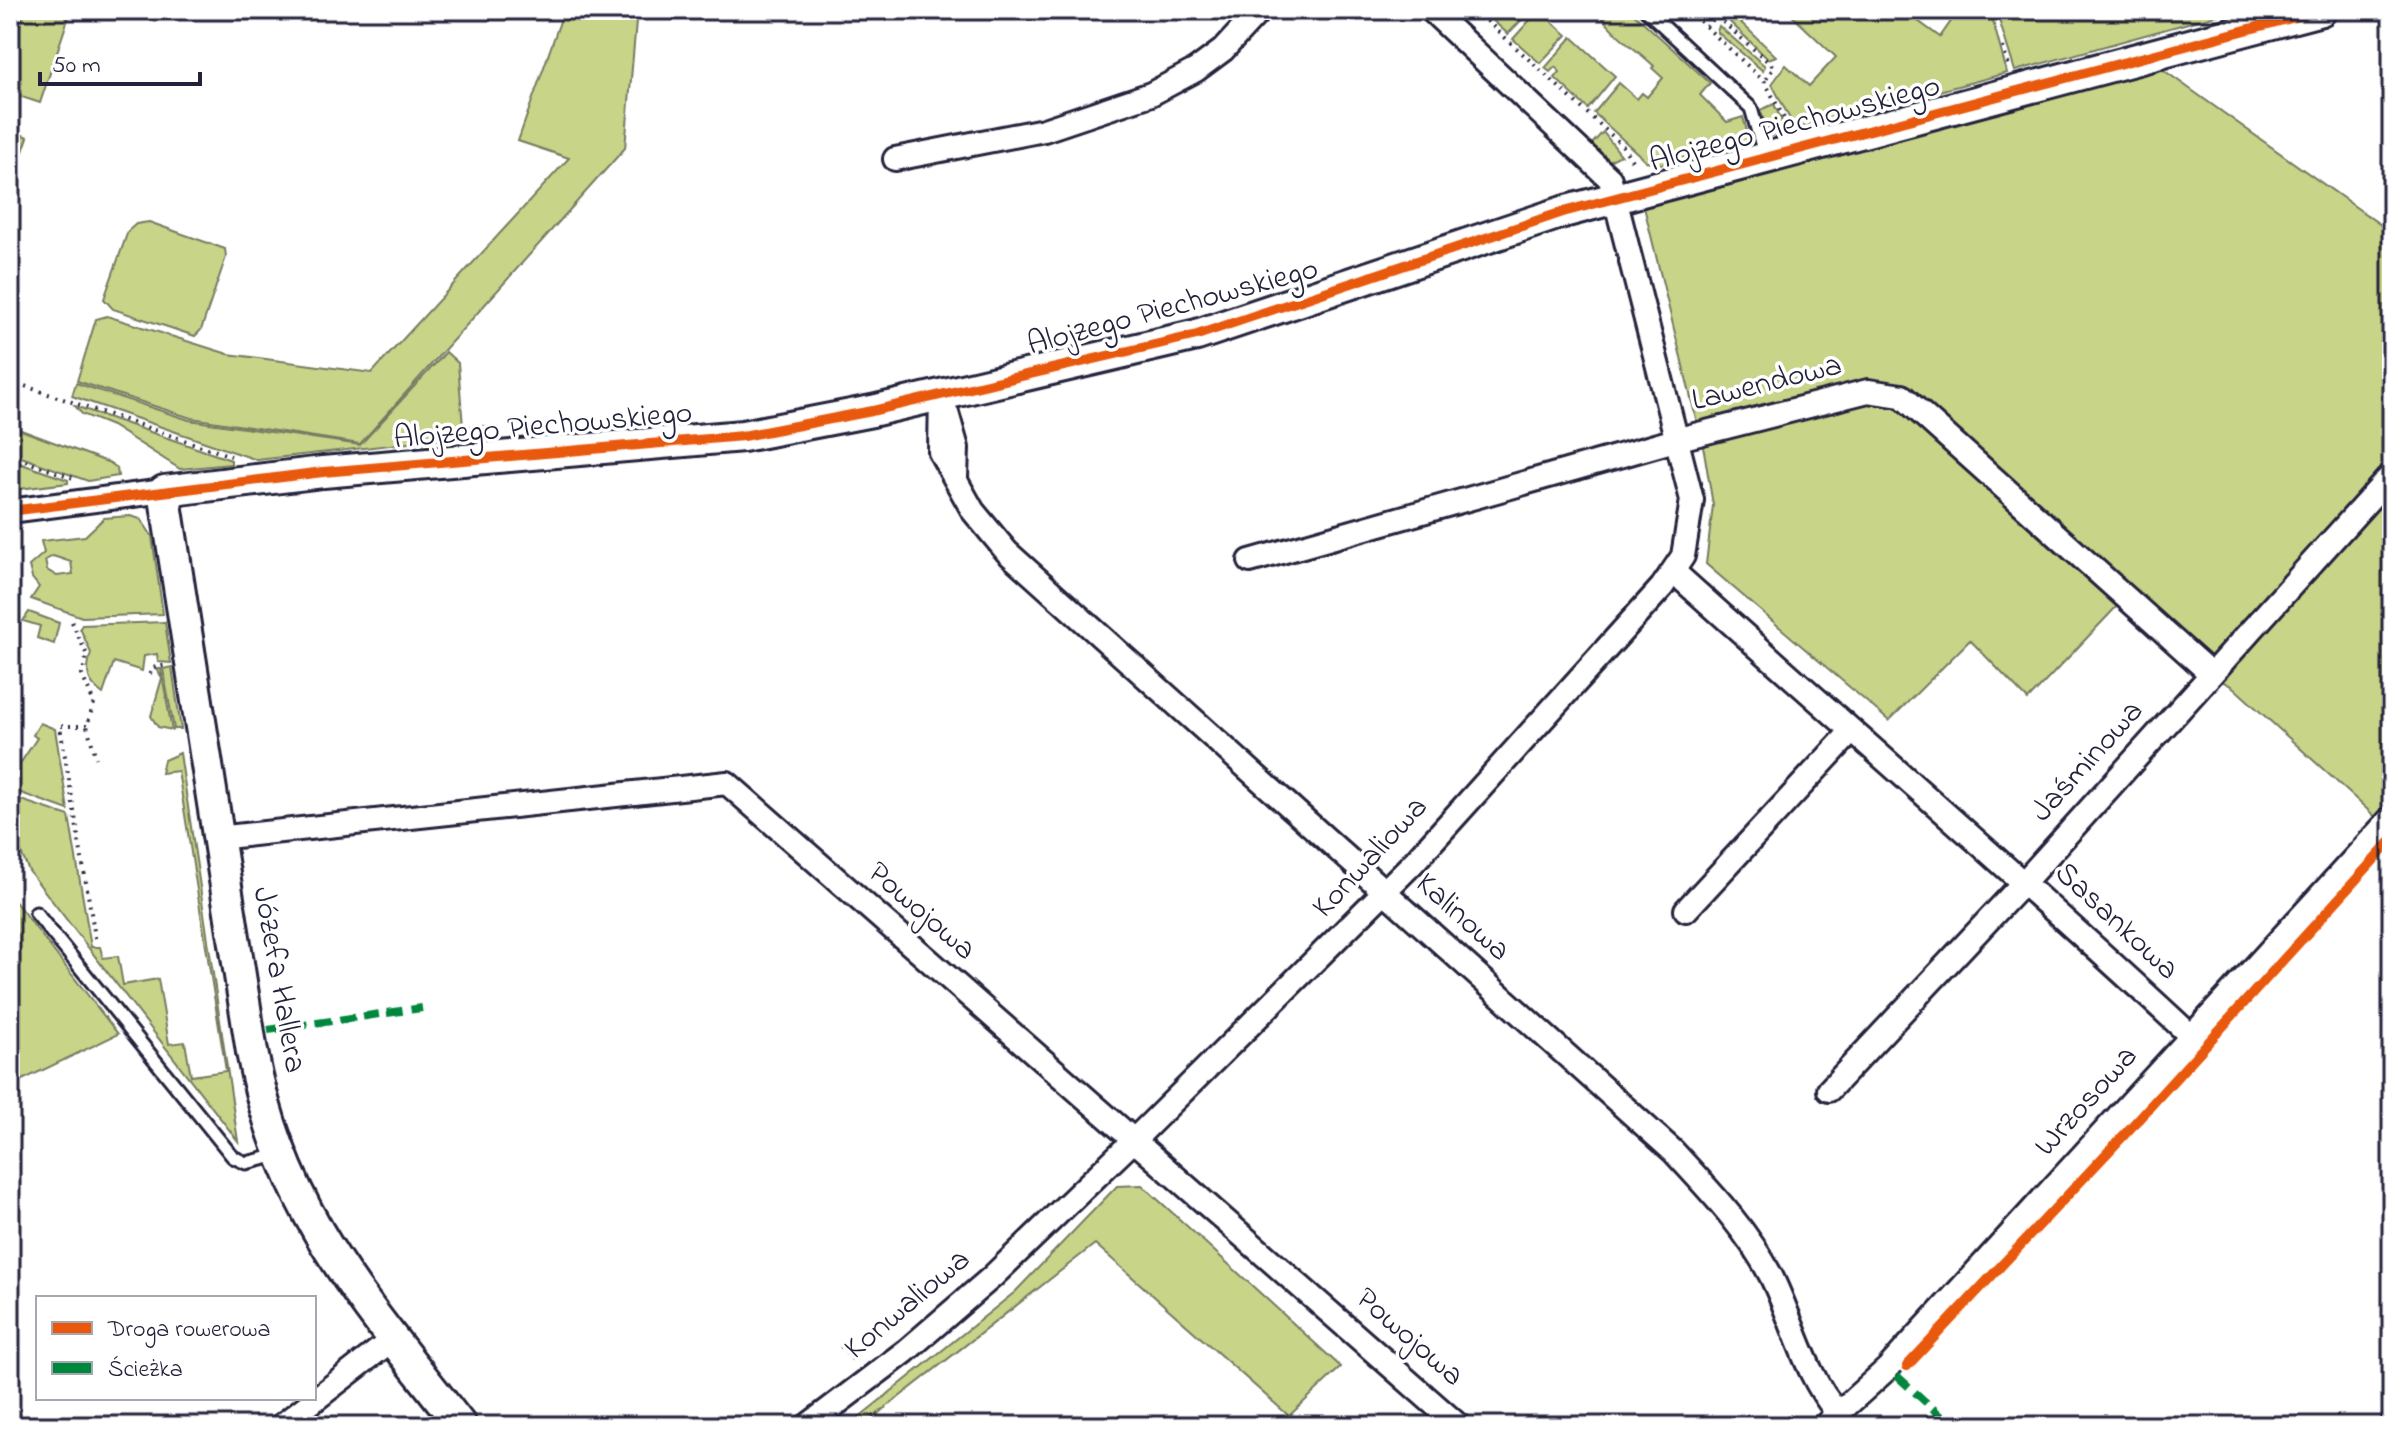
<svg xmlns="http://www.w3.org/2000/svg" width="2402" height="1436" font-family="'Indie Flower',sans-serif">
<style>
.green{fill:#c8d488;stroke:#757b62;stroke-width:2;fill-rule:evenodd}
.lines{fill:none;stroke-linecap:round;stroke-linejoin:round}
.lane-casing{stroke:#22223b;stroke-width:17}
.street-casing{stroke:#22223b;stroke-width:28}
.secondary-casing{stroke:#22223b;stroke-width:36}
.path{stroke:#22223b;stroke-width:4;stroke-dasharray:2 6;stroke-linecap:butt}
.lane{stroke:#fff;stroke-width:11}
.street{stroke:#fff;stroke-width:22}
.secondary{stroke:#fff;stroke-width:30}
.quiet{stroke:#00873e;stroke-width:8;stroke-dasharray:16 8;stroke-linecap:butt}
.cycleway-casing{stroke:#fff;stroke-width:15}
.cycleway{stroke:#e8590c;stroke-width:10}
.labels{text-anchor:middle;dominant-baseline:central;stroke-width:7;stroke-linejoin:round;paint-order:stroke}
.street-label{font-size:32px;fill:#22223b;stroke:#fff}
</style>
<rect width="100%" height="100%" fill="#fff"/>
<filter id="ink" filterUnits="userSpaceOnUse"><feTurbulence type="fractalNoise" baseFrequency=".0125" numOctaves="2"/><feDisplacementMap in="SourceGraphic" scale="16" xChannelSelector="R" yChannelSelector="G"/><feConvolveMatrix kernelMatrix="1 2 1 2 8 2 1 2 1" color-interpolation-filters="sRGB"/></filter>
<g filter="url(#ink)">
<!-- green -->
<g class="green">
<polygon points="25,10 71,10 40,103 10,93 10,54"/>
<polygon points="564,10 637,10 625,148 360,444 191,418 77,381 96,319 107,316 228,354 372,373 569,158 518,141"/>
<polygon points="1481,10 1531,10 1508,34"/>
<polygon points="1539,10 1567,35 1540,63 1513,39"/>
<path d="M1597 10H1630L1710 83 1700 95 1727 122 1743 117 1750 142 1661 164 1646 161 1594 113 1619 83 1637 99 1642 93 1647 97 1663 78 1652 68 1654 66C1634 47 1611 33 1597 10Z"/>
<polygon points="1786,10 1903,10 1940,37 1959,10 1990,10 2007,73 1795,129 1772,84 1786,65 1809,86 1836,57"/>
<polygon points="1996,10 2235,10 2015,71"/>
<polygon points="1731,13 1776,56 1768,59 1727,19"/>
<polygon points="1719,26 1765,66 1763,71 1717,32"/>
<polygon points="1572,37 1615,76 1588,109 1555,78 1560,72 1555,67 1550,72 1545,68"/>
<polygon points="2162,69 2392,233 2392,832 2233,687 2173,655 2119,604 2028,700 1970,640 1889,721 1706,564 1713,505 1704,451 1644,207"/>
<polygon points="1774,104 1787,132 1770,136 1760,110"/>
<polygon points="10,130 28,137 10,189"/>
<polygon points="1603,132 1621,155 1609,161 1591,145"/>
<polygon points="149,222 225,249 226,257 201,330 195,336 113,309 104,299 128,231 136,224"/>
<polygon points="446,352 458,363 463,427 486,426 489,434 257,460 72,396 76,383 189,420 360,445"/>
<polygon points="75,406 231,460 231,464 180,469 112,426 82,414"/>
<polygon points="10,426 110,463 117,468 118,476 88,481 10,453"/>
<polygon points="10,460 68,480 68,483 10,490"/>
<path d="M130 516 141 519 152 536 163 614 82 617 31 599 39 587 32 578 29 566 44 553 41 541 85 536 104 518ZM53 556 71 562 73 574 57 576 47 570 45 560Z"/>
<polygon points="29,612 59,623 54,644 37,638 40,626 23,621"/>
<path d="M165 622 171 663 158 662 157 654 144 656 142 671 114 662 103 694C87 682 85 673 91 653L80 628 82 625Z"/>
<polygon points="172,667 181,729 174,729 163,669"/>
<polygon points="157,669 161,669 172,730 158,727 151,716 162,678"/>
<polygon points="40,723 55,729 68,810 10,789 10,779 37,738 33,735"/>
<polygon points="180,753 238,1141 29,871 10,828 18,799 69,816 91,947 100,947 103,958 118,956 123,985 158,979 169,1044 185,1042 191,1076 226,1071 178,771 161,773 164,760"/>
<polygon points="10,895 118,1034 10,1086"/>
<polygon points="1142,1185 1341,1367 1289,1416 1095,1244 862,1426 848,1426 1015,1292 1117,1186"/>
</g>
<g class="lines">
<defs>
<g id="lane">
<polyline points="1646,10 1751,108 1765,157"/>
<polyline points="2375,836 2392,851"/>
<polyline points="36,913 233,1157 246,1163 279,1155"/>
</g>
<g id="street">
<polyline points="895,159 1044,130 1151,94 1196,70 1223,50 1260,10"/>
<path d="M941 394 940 452 973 511 1007 552 1673 1151C1709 1190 1746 1228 1771 1276 1793 1320 1805 1376 1838 1413"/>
<polyline points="947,413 957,448 956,478"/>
<polyline points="10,511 164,491"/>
<polyline points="1250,561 1679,439 1868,391 1902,396 2210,673"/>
<path d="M1674 572C1846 727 2022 878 2191 1036"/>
<polyline points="217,838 727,783 1459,1426"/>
<polyline points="1686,910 1851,732"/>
<polyline points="1829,1090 2025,881 2392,474"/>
<polyline points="281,1426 393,1339"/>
<polyline points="807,1426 906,1351 992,1277 1133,1141 1413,863 1662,587 1683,556 1692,500 1610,179 1431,10"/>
<polyline points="1824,1426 1888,1368 2392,817"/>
<polyline points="2391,1426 2392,1424"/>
</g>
<path id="secondary" d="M461 1426C364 1301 282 1214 252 1052L164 491 323 472 743 436 872 411 1197 335 1563 212 2321 10"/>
</defs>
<!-- lane casing -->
<use href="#lane" class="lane-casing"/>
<!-- street casing -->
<use href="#street" class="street-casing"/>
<!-- secondary casing -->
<use href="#secondary" class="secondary-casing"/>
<!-- path -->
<g class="path">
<polyline points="1475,10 1622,145 1634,164"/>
<polyline points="1688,10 1765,82 1789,128"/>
<polyline points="1706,27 1716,16 1774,67 1765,81"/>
<polyline points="2003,47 2009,68"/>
<polyline points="10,381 231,456"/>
<polyline points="10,456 76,479"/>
<polyline points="10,540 15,539 10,544"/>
<polyline points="72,622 87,655 82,675 94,703 87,726 96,758"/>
<polyline points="150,674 152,668 167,665"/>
<polyline points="87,726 60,726 96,943"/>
<polyline points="841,1346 855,1362"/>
</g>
<!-- lane -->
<use href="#lane" class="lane"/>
<!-- street -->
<use href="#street" class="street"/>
<!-- secondary -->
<use href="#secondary" class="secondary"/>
<!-- quiet -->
<g class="quiet">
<polyline points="268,1030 422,1008"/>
<polyline points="1897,1376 1952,1426"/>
<polyline points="2389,1426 2392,1424"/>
</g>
<defs>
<g id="cycleway">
<polyline points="10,511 323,472 743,436 872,411 1197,335 1563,212 2321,10"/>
<polyline points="1907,1366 2125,1134 2392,840"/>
</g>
</defs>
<!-- cycleway casing -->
<use href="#cycleway" class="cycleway-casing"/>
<!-- cycleway -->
<use href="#cycleway" class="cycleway"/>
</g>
</g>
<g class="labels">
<!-- street labels -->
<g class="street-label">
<text transform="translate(1795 125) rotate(-15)">Alojzego Piechowskiego</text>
<text transform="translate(1173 308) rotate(-15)">Alojzego Piechowskiego</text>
<text transform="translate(1767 384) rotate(-14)">Lawendowa</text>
<text transform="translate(543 427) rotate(-5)">Alojzego Piechowskiego</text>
<text transform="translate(2088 762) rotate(-48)">Jaśminowa</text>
<text transform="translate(1371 858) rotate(-47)">Konwaliowa</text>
<text transform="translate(921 912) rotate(41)">Powojowa</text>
<text transform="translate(1462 918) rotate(42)">Kalinowa</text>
<text transform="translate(2116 922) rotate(43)">Sasankowa</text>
<text transform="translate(278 980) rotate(80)">Józefa Hallera</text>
<text transform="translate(2087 1102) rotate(-48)">Wrzosowa</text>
<text transform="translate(908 1305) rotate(-40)">Konwaliowa</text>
<text transform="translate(1409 1338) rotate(41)">Powojowa</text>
</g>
</g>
<!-- margin -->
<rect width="2402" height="1436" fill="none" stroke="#fff" stroke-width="40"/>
<rect x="20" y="20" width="2362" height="1396" fill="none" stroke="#22223b" stroke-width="3" filter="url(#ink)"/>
<!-- legend -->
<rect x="36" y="1296" width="280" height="104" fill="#ffffff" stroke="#a7a7b1" stroke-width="2"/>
<rect x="52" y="1322" width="40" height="12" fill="#e8590c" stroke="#a7a7b1" stroke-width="2"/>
<text x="108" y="1336" font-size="24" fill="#22223b">Droga rowerowa</text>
<rect x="52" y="1362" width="40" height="12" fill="#00873e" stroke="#a7a7b1" stroke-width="2"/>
<text x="108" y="1376" font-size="24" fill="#22223b">Ścieżka</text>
<!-- scale -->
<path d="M40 72v12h160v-12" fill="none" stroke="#22223b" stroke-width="4"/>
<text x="52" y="72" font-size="24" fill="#22223b" stroke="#ffffff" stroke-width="6" paint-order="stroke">50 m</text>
</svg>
